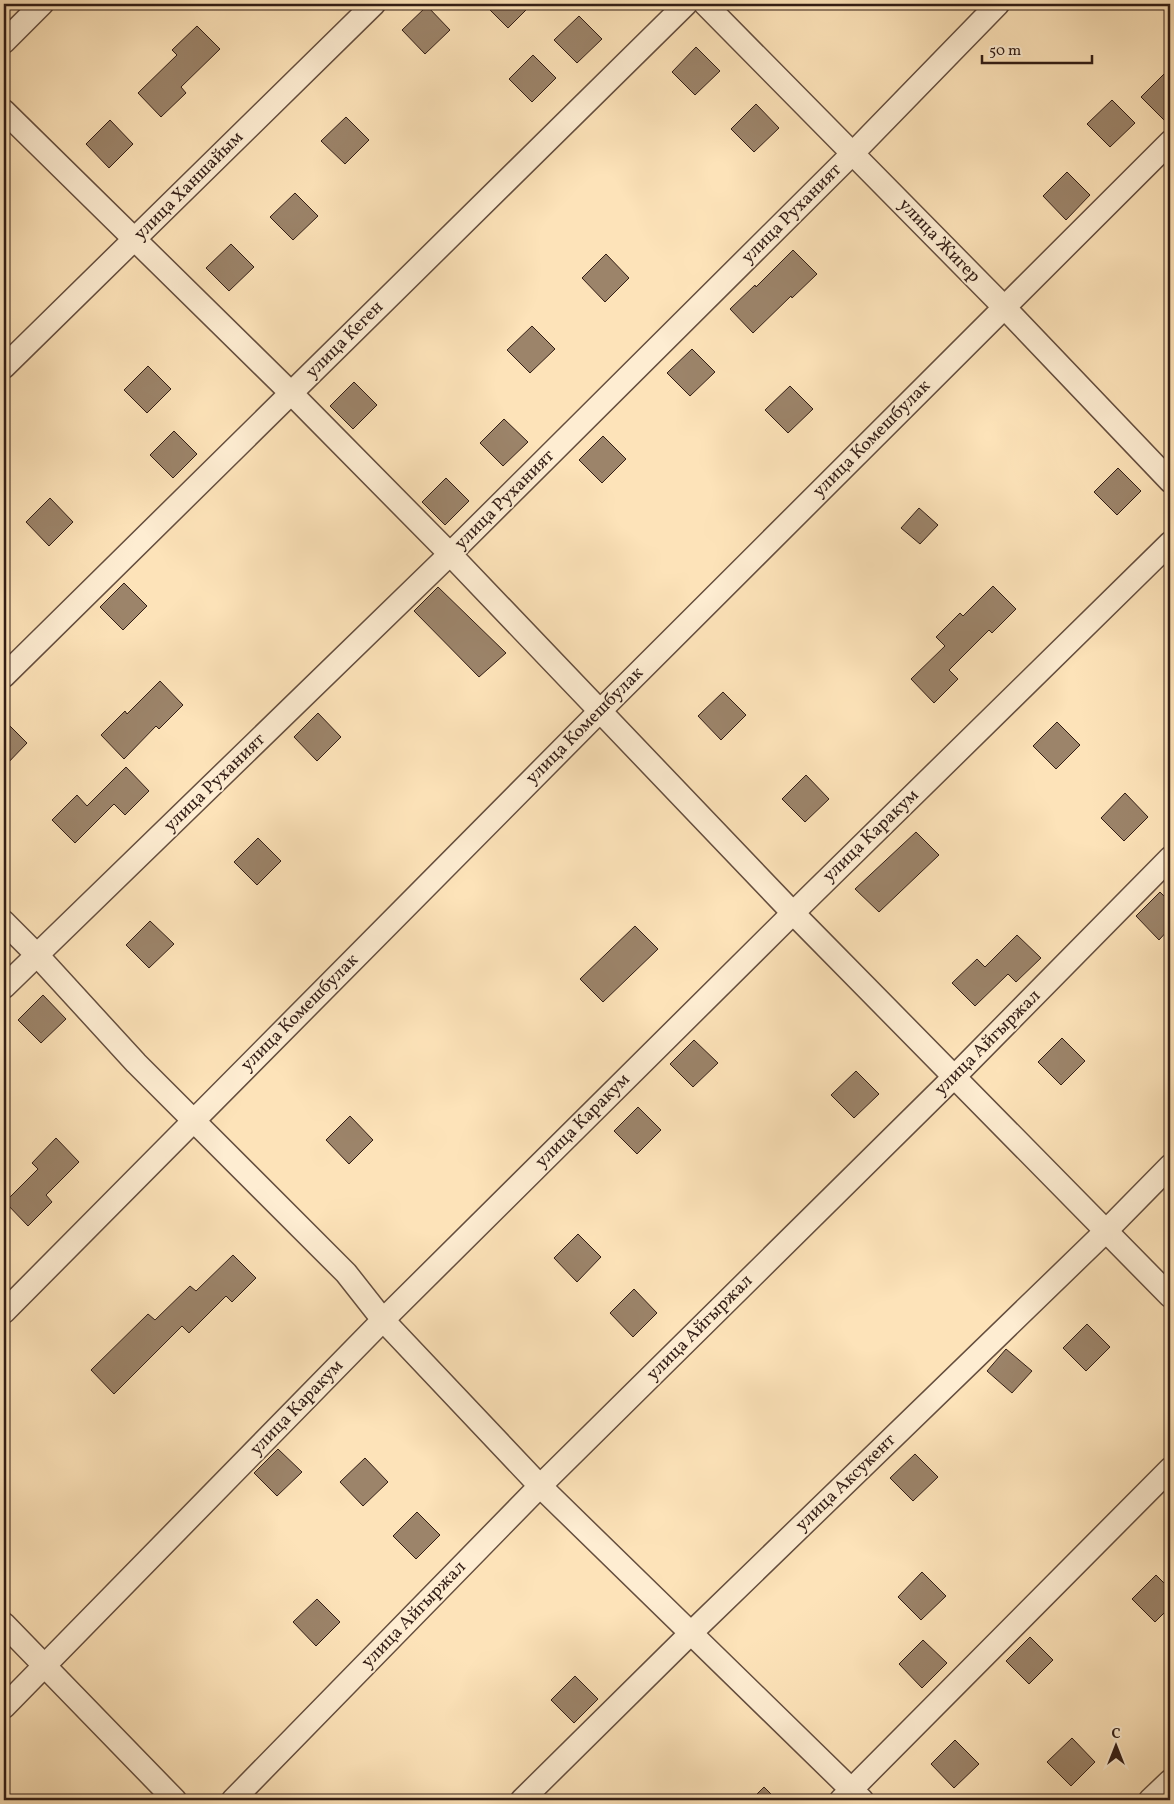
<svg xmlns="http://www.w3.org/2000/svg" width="1174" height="1804" font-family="Vollkorn,serif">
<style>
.building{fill:#9c846a;stroke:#321d15}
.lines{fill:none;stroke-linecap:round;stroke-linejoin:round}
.minor-casing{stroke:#654e3e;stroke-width:25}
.minor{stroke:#feedd2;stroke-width:22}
.labels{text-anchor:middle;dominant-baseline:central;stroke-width:4;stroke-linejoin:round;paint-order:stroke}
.street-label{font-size:18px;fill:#321d15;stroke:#feedd2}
</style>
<rect width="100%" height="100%" fill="#fde3b9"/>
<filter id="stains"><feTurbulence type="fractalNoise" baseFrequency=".004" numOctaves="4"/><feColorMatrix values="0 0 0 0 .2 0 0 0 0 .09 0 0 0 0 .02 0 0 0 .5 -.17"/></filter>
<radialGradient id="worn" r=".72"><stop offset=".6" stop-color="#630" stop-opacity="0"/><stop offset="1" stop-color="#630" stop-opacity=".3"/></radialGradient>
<!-- building -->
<g class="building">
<polygon points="484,4 532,4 508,28"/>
<polygon points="427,6 450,30 425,54 402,30"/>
<polygon points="579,16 602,39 577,63 554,40"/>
<polygon points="197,26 220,49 181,87 186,93 161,117 138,93 177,55 172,50"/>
<polygon points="696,47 720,71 695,95 672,72"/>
<polygon points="533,55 556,78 532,102 509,79"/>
<polygon points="1170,68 1170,114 1164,120 1141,97"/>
<polygon points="1112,100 1135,123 1110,147 1087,124"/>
<polygon points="756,104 779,128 754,152 731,129"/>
<polygon points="346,117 369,140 345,164 321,141"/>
<polygon points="110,120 133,144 109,168 86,144"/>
<polygon points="1067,172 1090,195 1066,220 1043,196"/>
<polygon points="295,193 318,216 293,240 270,217"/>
<polygon points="231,244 254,267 229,291 206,268"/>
<polygon points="793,250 817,274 792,298 791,296 753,333 730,309 755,285 756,287"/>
<polygon points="606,254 629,278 605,302 582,278"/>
<polygon points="532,326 555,349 530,373 507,350"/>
<polygon points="692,349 715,372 690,396 667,373"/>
<polygon points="148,366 171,389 147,413 124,390"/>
<polygon points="354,382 377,405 353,429 330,406"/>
<polygon points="790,386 813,409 788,433 765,410"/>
<polygon points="504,419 528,442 503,466 480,443"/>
<polygon points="174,431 197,454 173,478 150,455"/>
<polygon points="603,436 626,459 602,483 579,460"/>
<polygon points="1118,468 1141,491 1117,515 1094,492"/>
<polygon points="446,478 469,501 445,525 422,502"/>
<polygon points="50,498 73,522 49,546 26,522"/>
<polygon points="919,508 938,525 920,544 901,528"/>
<polygon points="124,583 147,606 123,630 100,607"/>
<polygon points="993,586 1016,609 992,633 989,630 949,670 958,679 934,703 911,679 945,646 936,637 960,613 963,616"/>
<polygon points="438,587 506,653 479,677 414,611"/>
<polygon points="160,681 183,705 159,729 156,726 124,759 101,735 125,711 127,714"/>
<polygon points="723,692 746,715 721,740 698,716"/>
<polygon points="318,713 341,737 317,761 294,737"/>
<polygon points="4,720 27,743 4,767"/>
<polygon points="1057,722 1080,745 1056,769 1033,746"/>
<polygon points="126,767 149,791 125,815 114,804 75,843 52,820 77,795 87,806"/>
<polygon points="806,775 829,799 805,822 782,799"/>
<polygon points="1125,793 1148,817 1124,841 1101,818"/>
<polygon points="916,832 939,855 879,912 855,889"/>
<polygon points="258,838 281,861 257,885 234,862"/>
<polygon points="1160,892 1170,902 1170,928 1159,940 1136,916"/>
<polygon points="150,921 174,944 149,968 126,945"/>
<polygon points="635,926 658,949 603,1002 580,979"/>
<polygon points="1017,935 1041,958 1016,982 1008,974 975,1006 952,983 977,959 985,967"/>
<polygon points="43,995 66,1019 41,1043 18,1020"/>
<polygon points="1062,1038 1085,1061 1061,1085 1038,1062"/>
<polygon points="694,1040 718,1063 693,1087 670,1064"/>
<polygon points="856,1071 879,1094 854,1118 831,1095"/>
<polygon points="638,1107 661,1130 637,1154 614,1131"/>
<polygon points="350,1116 373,1140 349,1164 326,1140"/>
<polygon points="56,1138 79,1162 46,1195 52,1202 28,1226 5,1202 38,1169 32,1163"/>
<polygon points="578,1234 601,1257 577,1282 554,1258"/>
<polygon points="233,1255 256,1278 232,1302 226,1296 189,1333 182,1326 114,1394 91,1370 148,1314 155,1320 190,1286 196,1291"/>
<polygon points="634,1289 657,1313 633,1337 610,1313"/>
<polygon points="1087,1324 1110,1347 1086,1371 1063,1348"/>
<polygon points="1006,1349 1032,1371 1012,1393 987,1371"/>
<polygon points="278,1449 302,1472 277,1496 254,1473"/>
<polygon points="915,1454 938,1477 913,1501 890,1478"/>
<polygon points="365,1458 388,1482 363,1506 340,1482"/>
<polygon points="417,1512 440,1535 416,1559 393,1536"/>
<polygon points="922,1572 946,1596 921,1620 898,1597"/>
<polygon points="1156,1575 1170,1589 1170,1607 1155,1622 1132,1599"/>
<polygon points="317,1599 340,1622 316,1646 293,1622"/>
<polygon points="1030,1637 1053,1660 1029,1684 1006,1661"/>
<polygon points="923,1640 947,1663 922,1688 899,1664"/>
<polygon points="575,1676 598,1699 574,1723 551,1700"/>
<polygon points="1072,1738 1095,1762 1071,1786 1047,1762"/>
<polygon points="955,1740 979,1764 954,1788 931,1764"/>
<polygon points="764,1787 777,1800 751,1800"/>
</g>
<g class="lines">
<defs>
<g id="minor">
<polyline points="705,4 1004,307 1170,481"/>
<polyline points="4,42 42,4"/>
<polyline points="4,111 291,393 450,554 793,913 1170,1296"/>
<polyline points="4,367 374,4"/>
<polyline points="4,676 686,4"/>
<polyline points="4,922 38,956 136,1063 346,1273 383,1320 540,1486 862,1800"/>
<polyline points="4,987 450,554 853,153 998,4"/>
<polyline points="4,1312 600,711 1170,142"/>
<polyline points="4,1624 175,1800"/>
<polyline points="4,1707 383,1320 793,913 1170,543"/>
<polyline points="233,1800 540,1486 954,1077 1170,858"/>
<polyline points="522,1800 690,1634 1106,1231 1170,1166"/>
<polyline points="841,1800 1170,1469"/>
<polyline points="1150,1800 1170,1781"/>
</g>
</defs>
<!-- minor casing -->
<use href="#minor" class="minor-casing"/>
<!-- minor -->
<use href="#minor" class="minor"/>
</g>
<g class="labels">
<!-- street labels -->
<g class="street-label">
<text transform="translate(189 186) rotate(-45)">улица Ханшайым</text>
<text transform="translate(792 214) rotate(-45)">улица Руханият</text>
<text transform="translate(939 241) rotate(46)">улица Жигер</text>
<text transform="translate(345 340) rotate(-45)">улица Кеген</text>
<text transform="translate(872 439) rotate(-45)">улица Комешбулак</text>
<text transform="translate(505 500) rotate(-45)">улица Руханият</text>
<text transform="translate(585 726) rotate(-45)">улица Комешбулак</text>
<text transform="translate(215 783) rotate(-44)">улица Руханият</text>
<text transform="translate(871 836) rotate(-44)">улица Каракум</text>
<text transform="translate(300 1013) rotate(-45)">улица Комешбулак</text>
<text transform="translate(988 1043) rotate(-45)">улица Айгыржал</text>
<text transform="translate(583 1121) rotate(-45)">улица Каракум</text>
<text transform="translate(700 1328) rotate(-45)">улица Айгыржал</text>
<text transform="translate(297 1408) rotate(-46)">улица Каракум</text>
<text transform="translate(846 1483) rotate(-44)">улица Аксукент</text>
<text transform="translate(414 1615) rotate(-46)">улица Айгыржал</text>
</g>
</g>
<!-- margin -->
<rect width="1174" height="1804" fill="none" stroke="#fde3b9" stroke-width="20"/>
<rect x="5" y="5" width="1164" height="1794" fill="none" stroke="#321d15" stroke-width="2.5"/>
<rect x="10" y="10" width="1154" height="1784" fill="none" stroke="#321d15"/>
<!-- north arrow -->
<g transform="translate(1116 1746)" stroke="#feedd2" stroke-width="4" paint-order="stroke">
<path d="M0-4L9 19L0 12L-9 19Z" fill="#321d15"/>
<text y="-8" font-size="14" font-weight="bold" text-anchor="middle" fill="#321d15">С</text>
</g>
<!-- scale -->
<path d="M982 55v8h110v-8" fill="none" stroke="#321d15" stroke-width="2.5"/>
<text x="989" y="55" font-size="15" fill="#321d15" stroke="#feedd2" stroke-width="4" paint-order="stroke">50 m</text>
<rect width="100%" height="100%" filter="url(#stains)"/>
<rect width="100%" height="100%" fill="url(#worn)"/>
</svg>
